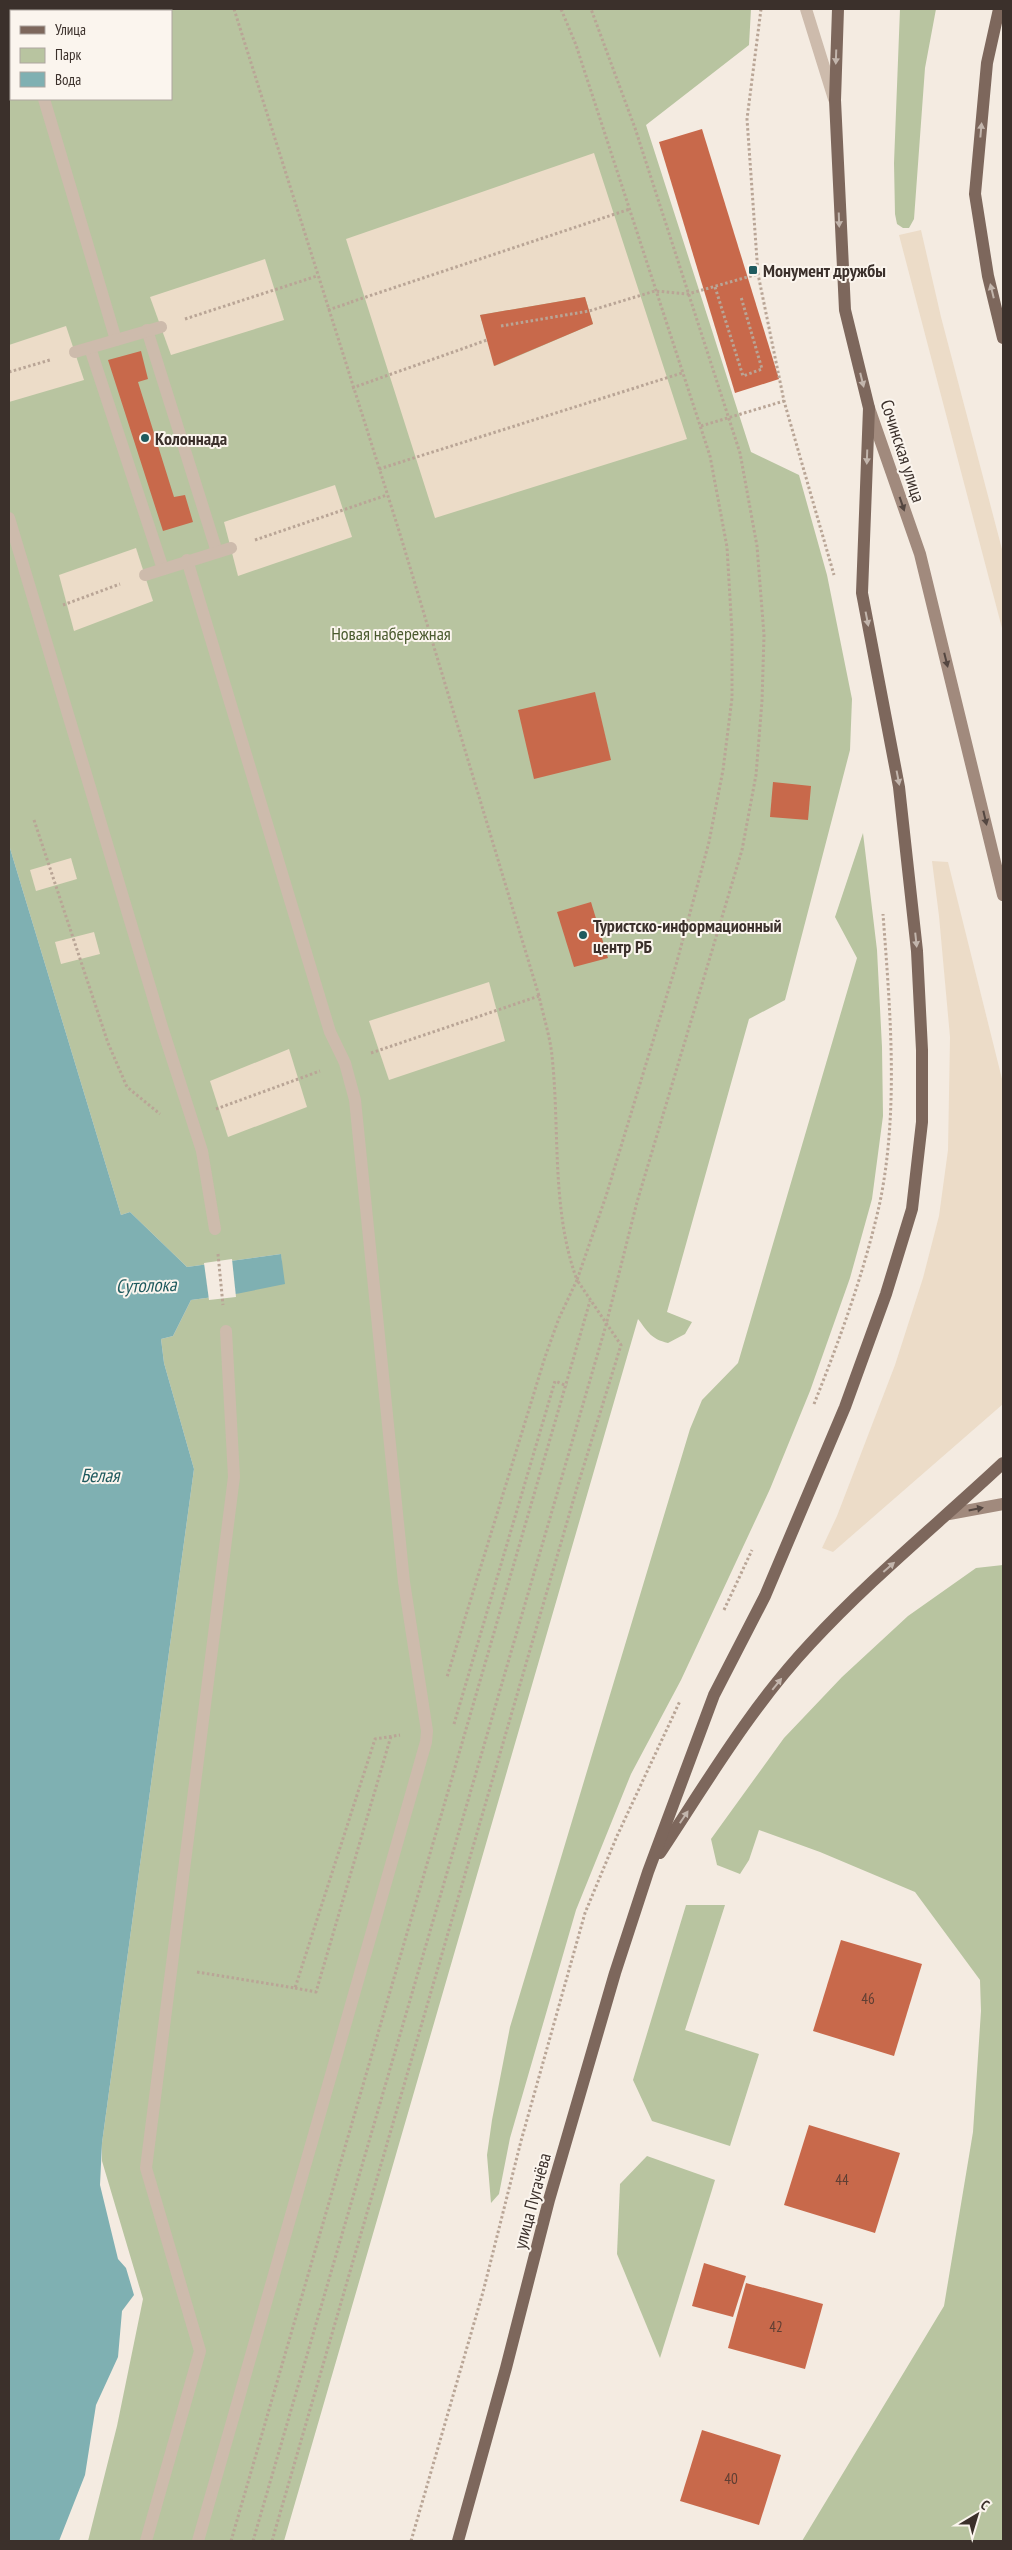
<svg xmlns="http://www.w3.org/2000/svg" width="1012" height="2550" font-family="'PT Sans Narrow',sans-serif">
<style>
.green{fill:#b8c4a0;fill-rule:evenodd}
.plaza{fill:#ecdcc8;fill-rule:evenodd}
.water{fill:#7fb0b2}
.pier{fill:#f4ebe1}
.building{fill:#c8694b}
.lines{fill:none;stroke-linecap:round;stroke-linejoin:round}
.path{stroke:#b9a596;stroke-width:3;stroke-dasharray:2.5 2.5;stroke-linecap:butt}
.pedestrian{stroke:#cdbbac;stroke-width:12}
.tertiary{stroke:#cdbbac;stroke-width:12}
.secondary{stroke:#a18a7d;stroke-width:12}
.primary{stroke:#7d675c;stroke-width:12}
.oneway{fill:#c2b5ac}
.oneway2{fill:#544640}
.poi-dot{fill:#1f5a5e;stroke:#fbf5ee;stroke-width:2}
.labels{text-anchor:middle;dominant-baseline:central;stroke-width:4;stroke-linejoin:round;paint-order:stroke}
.number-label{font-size:15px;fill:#5e3e33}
.poi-label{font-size:18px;font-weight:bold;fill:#3b302b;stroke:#fbf5ee;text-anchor:start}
.street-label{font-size:18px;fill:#3b302b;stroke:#fbf5ee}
.park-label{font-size:18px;fill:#4a5a2e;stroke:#fbf5ee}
.water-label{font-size:19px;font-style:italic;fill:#1f5a5e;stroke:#fbf5ee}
</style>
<rect width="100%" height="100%" fill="#f4ebe1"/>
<!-- green -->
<g class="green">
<path d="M9 9H751L749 45 646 125 751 452 799 475 827 575 852 699 850 750 785 1000 749 1019 667 1312 692 1322 685 1334 668 1343C651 1339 648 1332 638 1319L284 2541H88L117 2426 143 2299 102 2161V2143L194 1469 164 1363 161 1339 173 1336 191 1300 236 1294 282 1269 281 1254 187 1267 130 1212 121 1215 9 845ZM11 11H171V99H11Z"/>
<polygon points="900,9 936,9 925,68 914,219 909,228 903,228 897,224 895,214 894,163"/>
<polygon points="863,833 877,950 882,1047 883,1116 872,1199 850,1278 810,1391 770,1489 681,1680 631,1774 576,1910 510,2138 499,2194 491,2203 487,2155 492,2120 510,2027 690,1429 702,1400 738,1363 857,958 835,917"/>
<polygon points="1003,1565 1003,2541 802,2541 944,2306 973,2132 981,2011 980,1980 915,1892 820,1852 759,1830 749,1860 740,1874 717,1865 711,1839 784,1738 842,1677 908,1616 976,1568"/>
<polygon points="686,1905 725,1905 685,2030 759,2054 730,2146 652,2121 633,2080"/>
<polygon points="647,2156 715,2180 660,2358 617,2254 620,2184"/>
</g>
<!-- plaza -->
<g class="plaza">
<path d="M594 153 687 439 435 518 346 239ZM585 297 593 324 495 366 480 315Z"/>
<polygon points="921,230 941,317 1003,553 1003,632 899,235"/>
<polygon points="265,259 284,320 171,355 150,297"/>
<polygon points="66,326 84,380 9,402 9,345"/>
<polygon points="335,485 352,537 238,576 224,522"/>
<polygon points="136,548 153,601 74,631 59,575"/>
<polygon points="71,858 77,879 36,891 30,870"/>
<polygon points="932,861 948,862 1003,1083 1003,1404 833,1552 822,1548 837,1516 895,1365 923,1278 939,1216 948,1150 950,1037 939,916"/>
<polygon points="94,932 100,954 61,964 55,942"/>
<polygon points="489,982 505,1041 389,1080 369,1021"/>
<polygon points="289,1049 307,1107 228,1137 210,1081"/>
</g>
<!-- water -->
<polygon class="water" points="9,845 121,1215 130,1212 187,1267 281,1254 285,1284 236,1294 191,1300 173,1336 161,1339 164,1363 194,1469 102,2143 100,2185 118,2259 126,2268 134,2295 122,2311 118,2357 96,2405 85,2475 59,2541 9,2541"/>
<!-- pier -->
<polygon class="pier" points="232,1259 236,1297 209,1300 204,1263"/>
<!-- building -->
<g class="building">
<polygon points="702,129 779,379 735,393 659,142"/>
<polygon points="585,297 593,324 494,366 480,315"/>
<polygon points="141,351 148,379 138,382 174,497 185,495 193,522 163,531 108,360"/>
<polygon points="595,692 611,760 534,779 518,710"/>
<polygon points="773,782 811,786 808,820 770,817"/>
<polygon points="591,902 608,958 574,967 557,912"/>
<polygon points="841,1940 922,1964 894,2056 813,2031"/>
<polygon points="809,2125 900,2153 875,2233 784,2205"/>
<polygon points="704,2263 746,2276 733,2317 692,2306"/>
<polygon points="746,2283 823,2304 805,2369 728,2348"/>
<polygon points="702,2430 781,2455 759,2525 680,2501"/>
</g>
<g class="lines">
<!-- path -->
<g class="path">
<polyline points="234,9 400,534 539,996"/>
<polyline points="761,9 747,119 758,274 784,401 834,575"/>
<polyline points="715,287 743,376 762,369 741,297"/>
<polyline points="351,302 630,209"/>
<polyline points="328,310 352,302"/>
<polyline points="185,319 317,276"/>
<polyline points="501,326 589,311 655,291 688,294 758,274"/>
<polyline points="9,372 50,360"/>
<polyline points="352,388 487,340"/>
<polyline points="701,426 784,401"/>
<polyline points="379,469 682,373"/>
<polyline points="255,540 387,495"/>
<polyline points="63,605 120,584"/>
<polyline points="34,820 108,1043 127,1087 160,1114"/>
<path d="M371 1053 539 996C543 1015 550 1036 552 1056 560 1129 551 1210 577 1280L559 1318 545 1357 447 1677"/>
<polyline points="216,1109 320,1071"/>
<polyline points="218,1254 223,1305"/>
<path d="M814 1404C840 1339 865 1270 880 1202 899 1108 890 1009 883 914"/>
<polyline points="724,1610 752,1550"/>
<polyline points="454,1724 555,1381 567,1386"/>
<polyline points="197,1972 295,1988 375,1739 400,1735"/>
<polyline points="295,1988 316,1992 391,1736"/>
<polyline points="231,2541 590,1301"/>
<polyline points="253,2541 606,1325 637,1202 742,850 756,775 762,701 764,635 757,546 740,453 635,128 591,9"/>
<polyline points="272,2541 576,1491 621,1345 577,1280 606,1196 676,965 709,842 723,770 732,698 732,632 727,547 710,456 576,45 561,9"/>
<polyline points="411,2541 483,2292 521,2141 585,1913 617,1836 680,1701"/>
</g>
<!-- pedestrian -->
<g class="pedestrian">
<polyline points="17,9 18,11"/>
<polyline points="44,99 116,340"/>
<polyline points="147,330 217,552"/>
<polyline points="90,348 163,569"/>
<polyline points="75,352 161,327"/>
<polyline points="9,518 162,1027 202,1151 215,1229"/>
<polyline points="187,560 330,1032 345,1063 355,1100 404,1582 427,1731 426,1742 198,2541"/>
<polyline points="145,575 231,548"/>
<polyline points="146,2541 200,2351 146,2168 234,1477 226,1331"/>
</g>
<!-- tertiary -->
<polyline class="tertiary" points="806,9 834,99"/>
<!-- secondary -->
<g class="secondary">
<polyline points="869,408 920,554 1003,895"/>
<polyline points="949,1514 1003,1504"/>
</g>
<!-- primary -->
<g class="primary">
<polyline points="999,9 987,63 975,194 988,276 1003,338"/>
<path d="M660 1853C707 1782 751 1707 810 1644 870 1579 939 1523 1003 1463"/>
<polyline points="458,2541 506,2368 549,2200 615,1973 648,1872 714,1695 765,1596 845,1407 886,1294 912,1209 922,1122 922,1050 917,951 899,787 862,593 869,408 845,310 835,100 838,9"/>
</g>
</g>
<!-- one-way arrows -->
<defs><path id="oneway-solid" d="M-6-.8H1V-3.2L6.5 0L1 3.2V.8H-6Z" transform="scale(1.25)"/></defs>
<g class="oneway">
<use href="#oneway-solid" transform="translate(836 57) rotate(92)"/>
<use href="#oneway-solid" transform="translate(981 130) rotate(-85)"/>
<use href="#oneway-solid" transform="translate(839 220) rotate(88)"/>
<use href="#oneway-solid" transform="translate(992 291) rotate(-104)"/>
<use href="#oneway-solid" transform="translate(862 380) rotate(76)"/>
<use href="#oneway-solid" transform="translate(867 457) rotate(92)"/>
<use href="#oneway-solid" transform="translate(867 619) rotate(79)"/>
<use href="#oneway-solid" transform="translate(898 778) rotate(79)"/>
<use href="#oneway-solid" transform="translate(916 940) rotate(84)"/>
<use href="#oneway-solid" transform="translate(889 1567) rotate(-41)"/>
<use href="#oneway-solid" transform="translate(777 1684) rotate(-51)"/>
<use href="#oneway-solid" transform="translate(684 1817) rotate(-56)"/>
</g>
<g class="oneway2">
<use href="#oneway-solid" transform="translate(902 504) rotate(71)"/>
<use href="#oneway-solid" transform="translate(946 660) rotate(76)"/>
<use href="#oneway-solid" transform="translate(985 818) rotate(77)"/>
<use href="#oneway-solid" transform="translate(976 1509) rotate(-11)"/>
</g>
<!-- markers -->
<g class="poi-dot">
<rect x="748" y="265" width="10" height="10" rx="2.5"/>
<circle cx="145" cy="438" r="5"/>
<circle cx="583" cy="935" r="5"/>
</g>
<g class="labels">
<!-- number labels -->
<g class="number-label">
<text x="868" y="1998">46</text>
<text x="842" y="2179">44</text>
<text x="776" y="2326">42</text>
<text x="731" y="2478">40</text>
</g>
<!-- poi labels -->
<g class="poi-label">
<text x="763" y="270">Монумент дружбы</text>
<text x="155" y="438">Колоннада</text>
<text x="593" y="925">Туристско-информационный<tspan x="593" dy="21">центр РБ</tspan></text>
</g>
<!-- street labels -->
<g class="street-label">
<text transform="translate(903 451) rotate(72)">Сочинская улица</text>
<text transform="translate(532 2201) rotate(-75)">улица Пугачёва</text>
</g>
<!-- park labels -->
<g class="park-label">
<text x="391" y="633">Новая набережная</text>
</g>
<!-- water labels -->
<g class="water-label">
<text transform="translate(146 1285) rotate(-2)">Сутолока</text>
<text x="100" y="1475">Белая</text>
</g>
</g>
<!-- border -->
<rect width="1012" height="2550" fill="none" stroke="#3b302b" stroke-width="20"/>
<!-- legend -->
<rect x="10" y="10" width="162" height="90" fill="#fbf5ee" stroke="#aea6a0"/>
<rect x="20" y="26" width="25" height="8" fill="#7d675c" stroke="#aea6a0"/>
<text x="55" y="35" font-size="15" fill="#3b302b">Улица</text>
<rect x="20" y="48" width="25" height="15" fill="#b8c4a0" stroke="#aea6a0"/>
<text x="55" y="60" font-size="15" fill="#3b302b">Парк</text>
<rect x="20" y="72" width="25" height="15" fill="#7fb0b2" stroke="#aea6a0"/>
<text x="55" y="85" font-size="15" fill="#3b302b">Вода</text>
<!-- north arrow -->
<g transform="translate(977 2515) rotate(38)" stroke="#fbf5ee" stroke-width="4" paint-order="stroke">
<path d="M0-4L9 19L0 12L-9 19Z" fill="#3b302b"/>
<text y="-8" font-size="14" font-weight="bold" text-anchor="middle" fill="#3b302b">С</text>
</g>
</svg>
